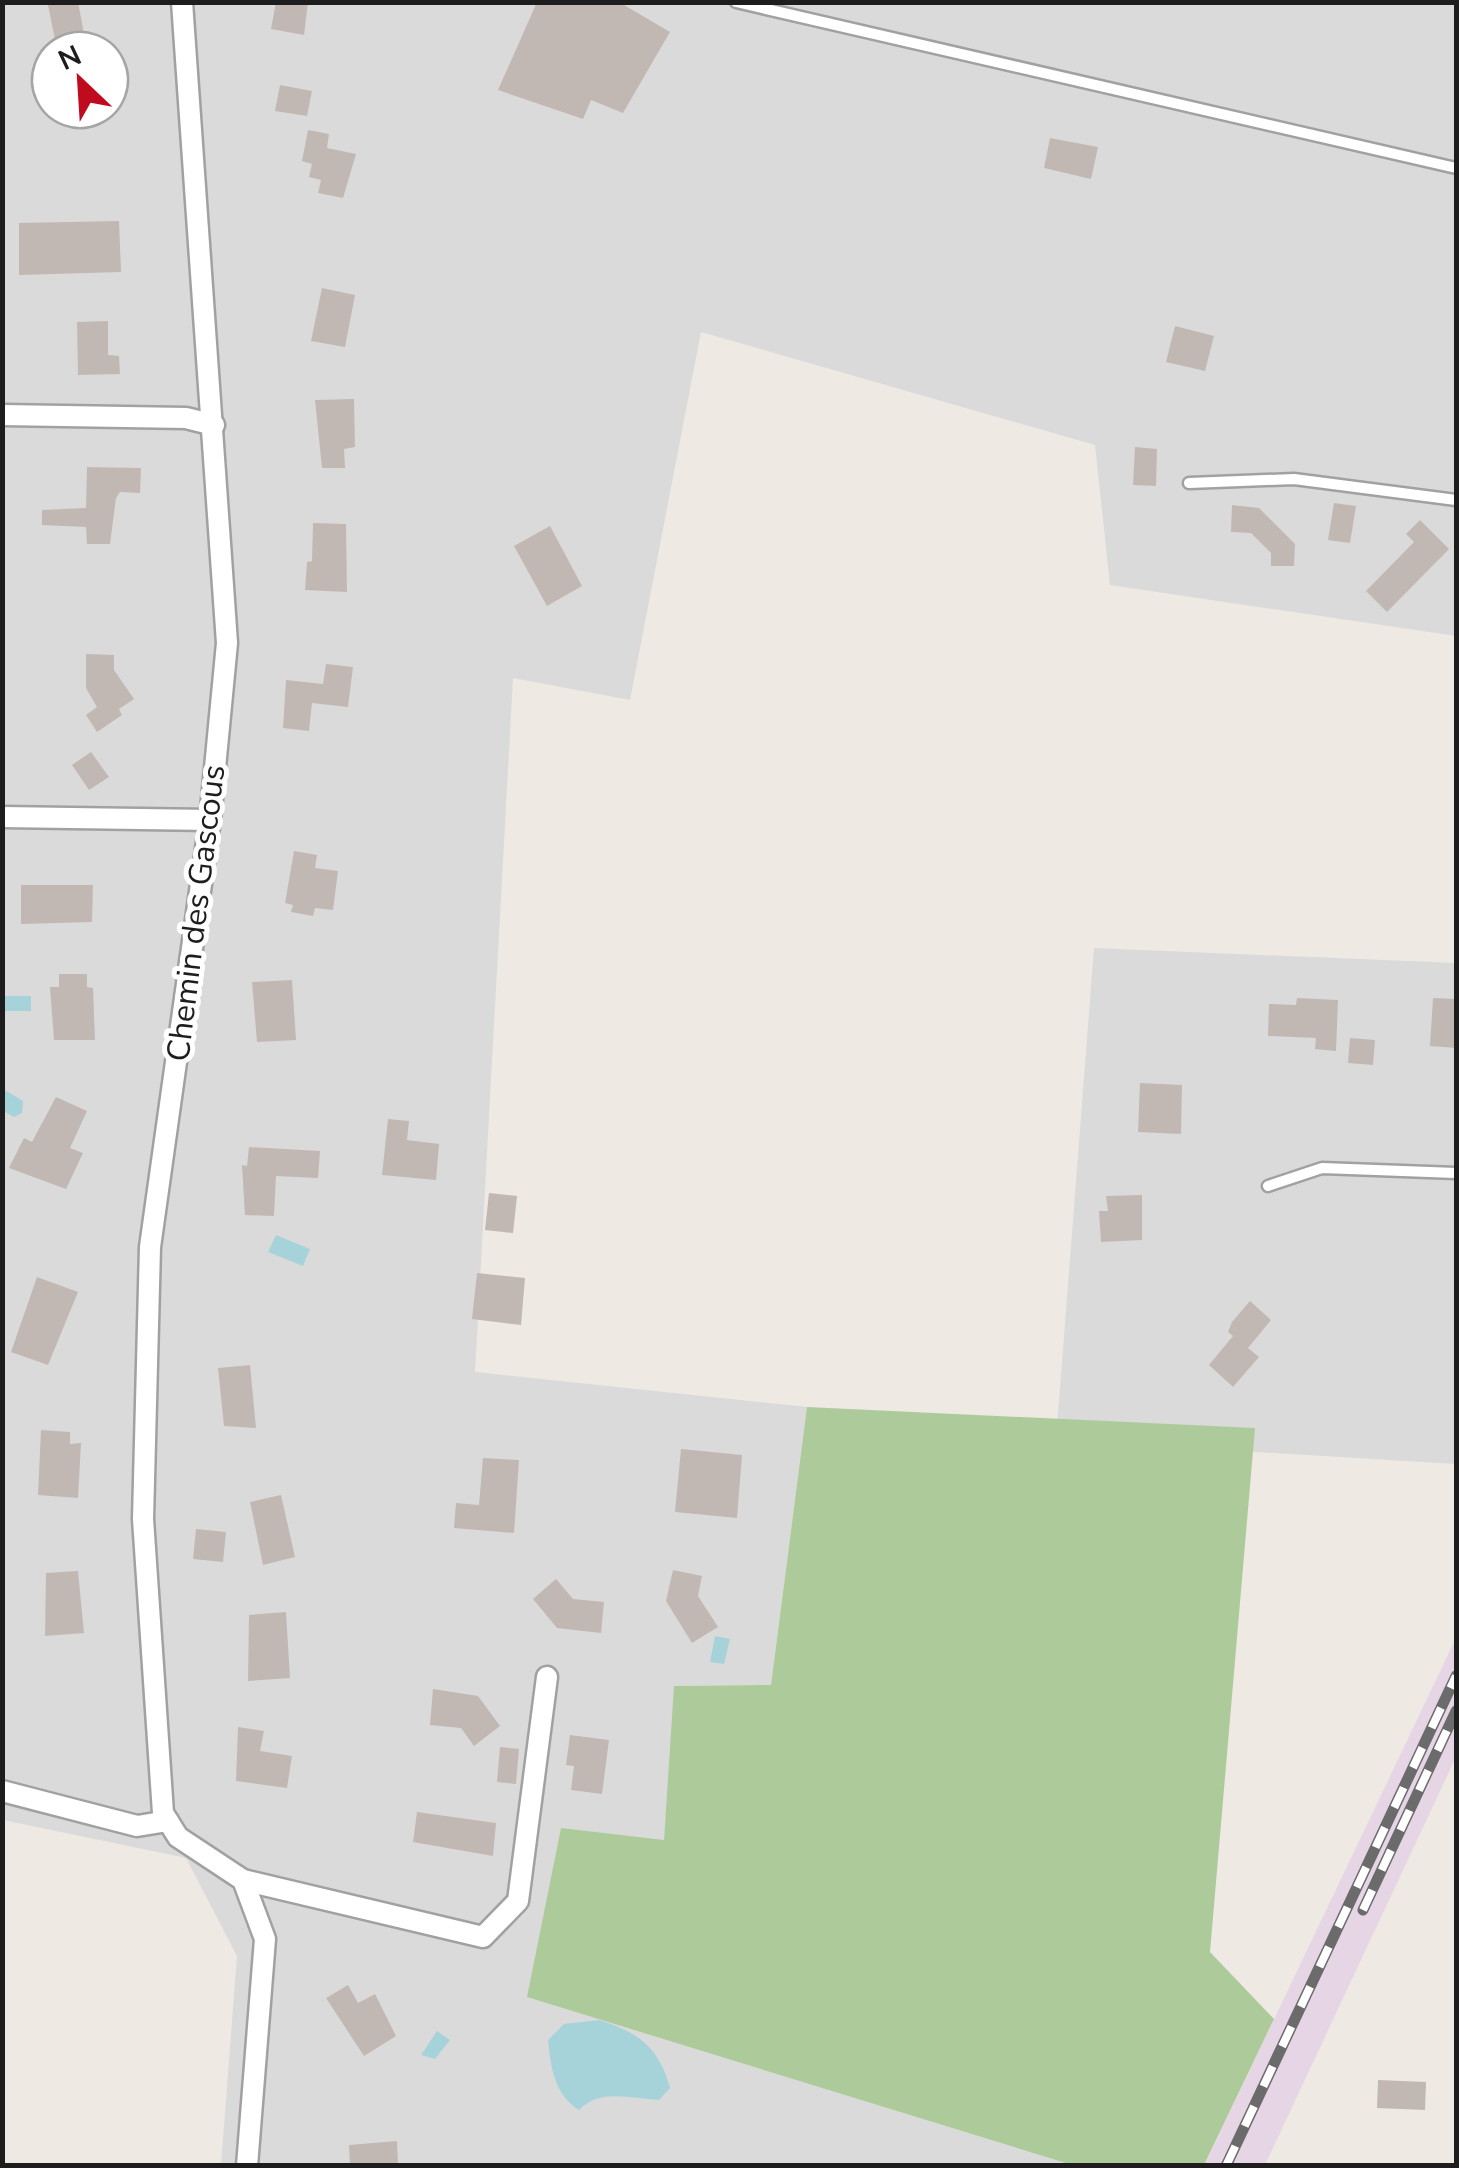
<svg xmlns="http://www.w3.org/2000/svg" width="1459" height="2168" font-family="'Nunito Sans',sans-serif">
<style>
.residential{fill:#dbdada;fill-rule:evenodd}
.industrial{fill:#e6d6e5}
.forest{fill:#adcb9a}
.water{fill:#a6d3d9}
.building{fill:#c2b8b3}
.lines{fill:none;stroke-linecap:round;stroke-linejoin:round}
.service-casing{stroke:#a1a1a1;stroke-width:15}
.minor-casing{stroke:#a1a1a1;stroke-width:25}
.service{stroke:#fff;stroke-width:10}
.minor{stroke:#fff;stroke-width:20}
.rail-casing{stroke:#6b6b6b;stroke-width:11}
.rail{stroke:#fff;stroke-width:8;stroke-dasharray:22;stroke-linecap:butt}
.labels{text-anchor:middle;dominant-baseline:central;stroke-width:10;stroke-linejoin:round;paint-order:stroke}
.street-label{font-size:32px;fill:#1d1d1d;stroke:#fff}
</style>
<rect width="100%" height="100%" fill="#eee9e3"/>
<!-- residential -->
<g class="residential">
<path d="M3 3H1456V636L1110 585 1095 445 701 332 630 700 513 678 475 1372 807 1407 771 1685 675 1686 664 1841 528 1997 1072 2165H221L237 1956 186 1858 3 1820ZM50 50H110V110H50Z"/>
<polygon points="1094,948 1456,963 1456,1464 1056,1440"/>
</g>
<!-- industrial -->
<polygon class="industrial" points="1456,1638 1456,1757 1265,2165 1204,2166"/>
<!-- forest -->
<polygon class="forest" points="807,1407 1255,1428 1210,1952 1274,2019 1204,2165 1072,2165 527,1997 561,1828 664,1840 674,1686 771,1685"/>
<!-- water -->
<g class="water">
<rect x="3" y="996" width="28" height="15"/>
<polygon points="3,1089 23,1101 22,1113 14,1117 3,1111"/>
<polygon points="276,1235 310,1249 303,1266 268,1252"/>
<polygon points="715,1636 730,1639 724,1664 710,1662"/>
<path d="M599 2020C638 2032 659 2047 670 2088L659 2100C631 2099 600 2088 579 2110 554 2094 551 2068 548 2040L564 2024Z"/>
<polygon points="437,2031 450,2040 435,2059 421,2055"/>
</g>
<!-- building -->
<g class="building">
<polygon points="78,2 87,50 57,50 48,5"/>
<polygon points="276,2 308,2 304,35 271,29"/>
<polygon points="537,2 619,2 670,32 623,113 591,100 583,119 498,90"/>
<polygon points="280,85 312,91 307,116 275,111"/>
<polygon points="308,130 329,134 327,148 356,154 343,198 318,193 321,180 309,177 312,164 302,161"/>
<polygon points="1050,138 1098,147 1091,179 1044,168"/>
<polygon points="119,221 121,272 19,275 19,223"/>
<polygon points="322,288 355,295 345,347 311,341"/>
<polygon points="108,321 108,355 119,356 120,374 78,375 77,322"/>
<polygon points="1175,326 1214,336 1205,371 1166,362"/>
<polygon points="354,399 355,447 344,449 345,468 322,468 315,400"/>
<polygon points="1135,447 1157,449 1156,486 1133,485"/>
<polygon points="87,467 141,468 140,493 120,492 116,498 110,544 87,544 86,527 42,525 42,510 86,508"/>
<polygon points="1334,503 1356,506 1350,543 1328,540"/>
<polygon points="1232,505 1259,508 1295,544 1294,566 1271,566 1271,553 1251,533 1231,532"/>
<polygon points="1420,520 1449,549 1387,612 1366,591 1414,542 1406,534"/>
<polygon points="313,523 346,524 347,592 305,590 307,562 312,561"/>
<polygon points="550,526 582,586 547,606 514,546"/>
<polygon points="86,654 114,655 114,670 134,699 119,709 122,715 97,732 86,715 97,707 86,688"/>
<polygon points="326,664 353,667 348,707 312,703 309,731 283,728 286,680 323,684"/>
<polygon points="91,752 109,777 89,790 72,765"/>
<polygon points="294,851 317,855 315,868 338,871 333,910 315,908 313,916 291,912 293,905 285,903"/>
<polygon points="21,885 93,885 92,922 21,924"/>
<polygon points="59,974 87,974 87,987 93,988 95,1040 54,1040 50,987 59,987"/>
<polygon points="292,980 296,1040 257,1042 252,982"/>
<polygon points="1297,998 1338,1000 1336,1051 1315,1049 1316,1038 1268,1036 1269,1004 1296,1005"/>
<polygon points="1433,998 1456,999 1456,1048 1430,1046"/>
<polygon points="1350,1038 1375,1040 1373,1065 1348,1063"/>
<polygon points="1140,1083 1182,1085 1181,1134 1138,1132"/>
<polygon points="56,1097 87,1111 70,1148 83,1153 66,1189 9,1168 24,1138 32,1142"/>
<polygon points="388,1119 409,1121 407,1140 439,1144 436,1180 382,1175"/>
<polygon points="249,1147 320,1151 318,1178 276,1176 274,1216 245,1215 242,1165 247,1166"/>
<polygon points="489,1193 517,1196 513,1233 485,1230"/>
<polygon points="1142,1195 1142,1240 1101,1242 1099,1211 1108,1211 1106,1196"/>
<polygon points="477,1273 525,1278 521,1325 472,1319"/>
<polygon points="37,1277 78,1292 48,1365 11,1352"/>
<polygon points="1250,1301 1271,1320 1248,1348 1259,1357 1233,1387 1209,1365 1233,1336 1228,1332 1232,1322"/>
<polygon points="250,1365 256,1428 224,1426 218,1368"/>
<polygon points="41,1430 70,1432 70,1444 81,1443 78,1498 38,1495"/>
<polygon points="681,1449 742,1455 737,1518 675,1512"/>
<polygon points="483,1458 519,1460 514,1533 454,1528 456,1503 479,1505"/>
<polygon points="281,1495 295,1557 263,1565 250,1502"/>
<polygon points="196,1529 226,1532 223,1562 193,1559"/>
<polygon points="673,1570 702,1576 698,1596 718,1627 692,1643 666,1601"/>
<polygon points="78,1571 84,1633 45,1636 46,1573"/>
<polygon points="556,1579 573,1599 604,1602 601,1633 557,1628 533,1599"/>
<polygon points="286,1612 290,1678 248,1681 249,1615"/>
<polygon points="433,1689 478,1696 500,1726 474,1746 461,1728 430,1725"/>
<polygon points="238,1727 264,1731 260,1751 292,1756 287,1788 236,1781"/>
<polygon points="570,1735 609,1740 602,1794 571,1790 574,1766 566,1765"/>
<polygon points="500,1747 519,1749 516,1784 497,1782"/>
<polygon points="417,1812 496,1823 493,1856 413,1842"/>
<polygon points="348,1985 358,2003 375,1994 396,2036 364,2056 326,1998"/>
<polygon points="1378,2080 1426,2082 1425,2110 1377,2108"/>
<polygon points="397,2141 398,2166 350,2166 349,2145"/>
</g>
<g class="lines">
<defs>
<g id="service">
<polyline points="736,2 1456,168"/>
<polyline points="1189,483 1294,479 1456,500"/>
<polyline points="1268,1186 1322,1168 1456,1173"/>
</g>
<g id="minor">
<polyline points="182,2 227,643 210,820 150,1247 143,1519 163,1813 178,1837 243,1880 265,1939 247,2166"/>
<polyline points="2,415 186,418 214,425"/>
<polyline points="2,817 210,820"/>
<polyline points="2,1791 137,1826 168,1821"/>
<polyline points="243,1880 483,1937 518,1901 547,1677"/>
</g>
</defs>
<!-- service casing -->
<use href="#service" class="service-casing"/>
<!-- minor casing -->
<use href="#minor" class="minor-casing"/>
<!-- service -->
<use href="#service" class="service"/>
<!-- minor -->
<use href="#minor" class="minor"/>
<defs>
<g id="rail">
<polyline points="1363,1910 1456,1711"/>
<polyline points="1226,2166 1456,1676"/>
</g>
</defs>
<!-- rail casing -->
<use href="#rail" class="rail-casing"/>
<!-- rail -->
<use href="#rail" class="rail"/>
</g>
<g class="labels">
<!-- street labels -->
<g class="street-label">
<text transform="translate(196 913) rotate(-83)">Chemin des Gascous</text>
</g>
</g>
<!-- border -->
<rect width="1459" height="2168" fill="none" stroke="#1d1d1d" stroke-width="10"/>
<!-- north arrow -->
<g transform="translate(80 80) rotate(335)"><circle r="48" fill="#ffffff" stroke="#a5a5a5" stroke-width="2.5"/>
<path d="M0-8L18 38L0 25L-18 38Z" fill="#bf0b1d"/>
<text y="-15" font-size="28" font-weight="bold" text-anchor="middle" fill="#1d1d1d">N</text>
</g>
</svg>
